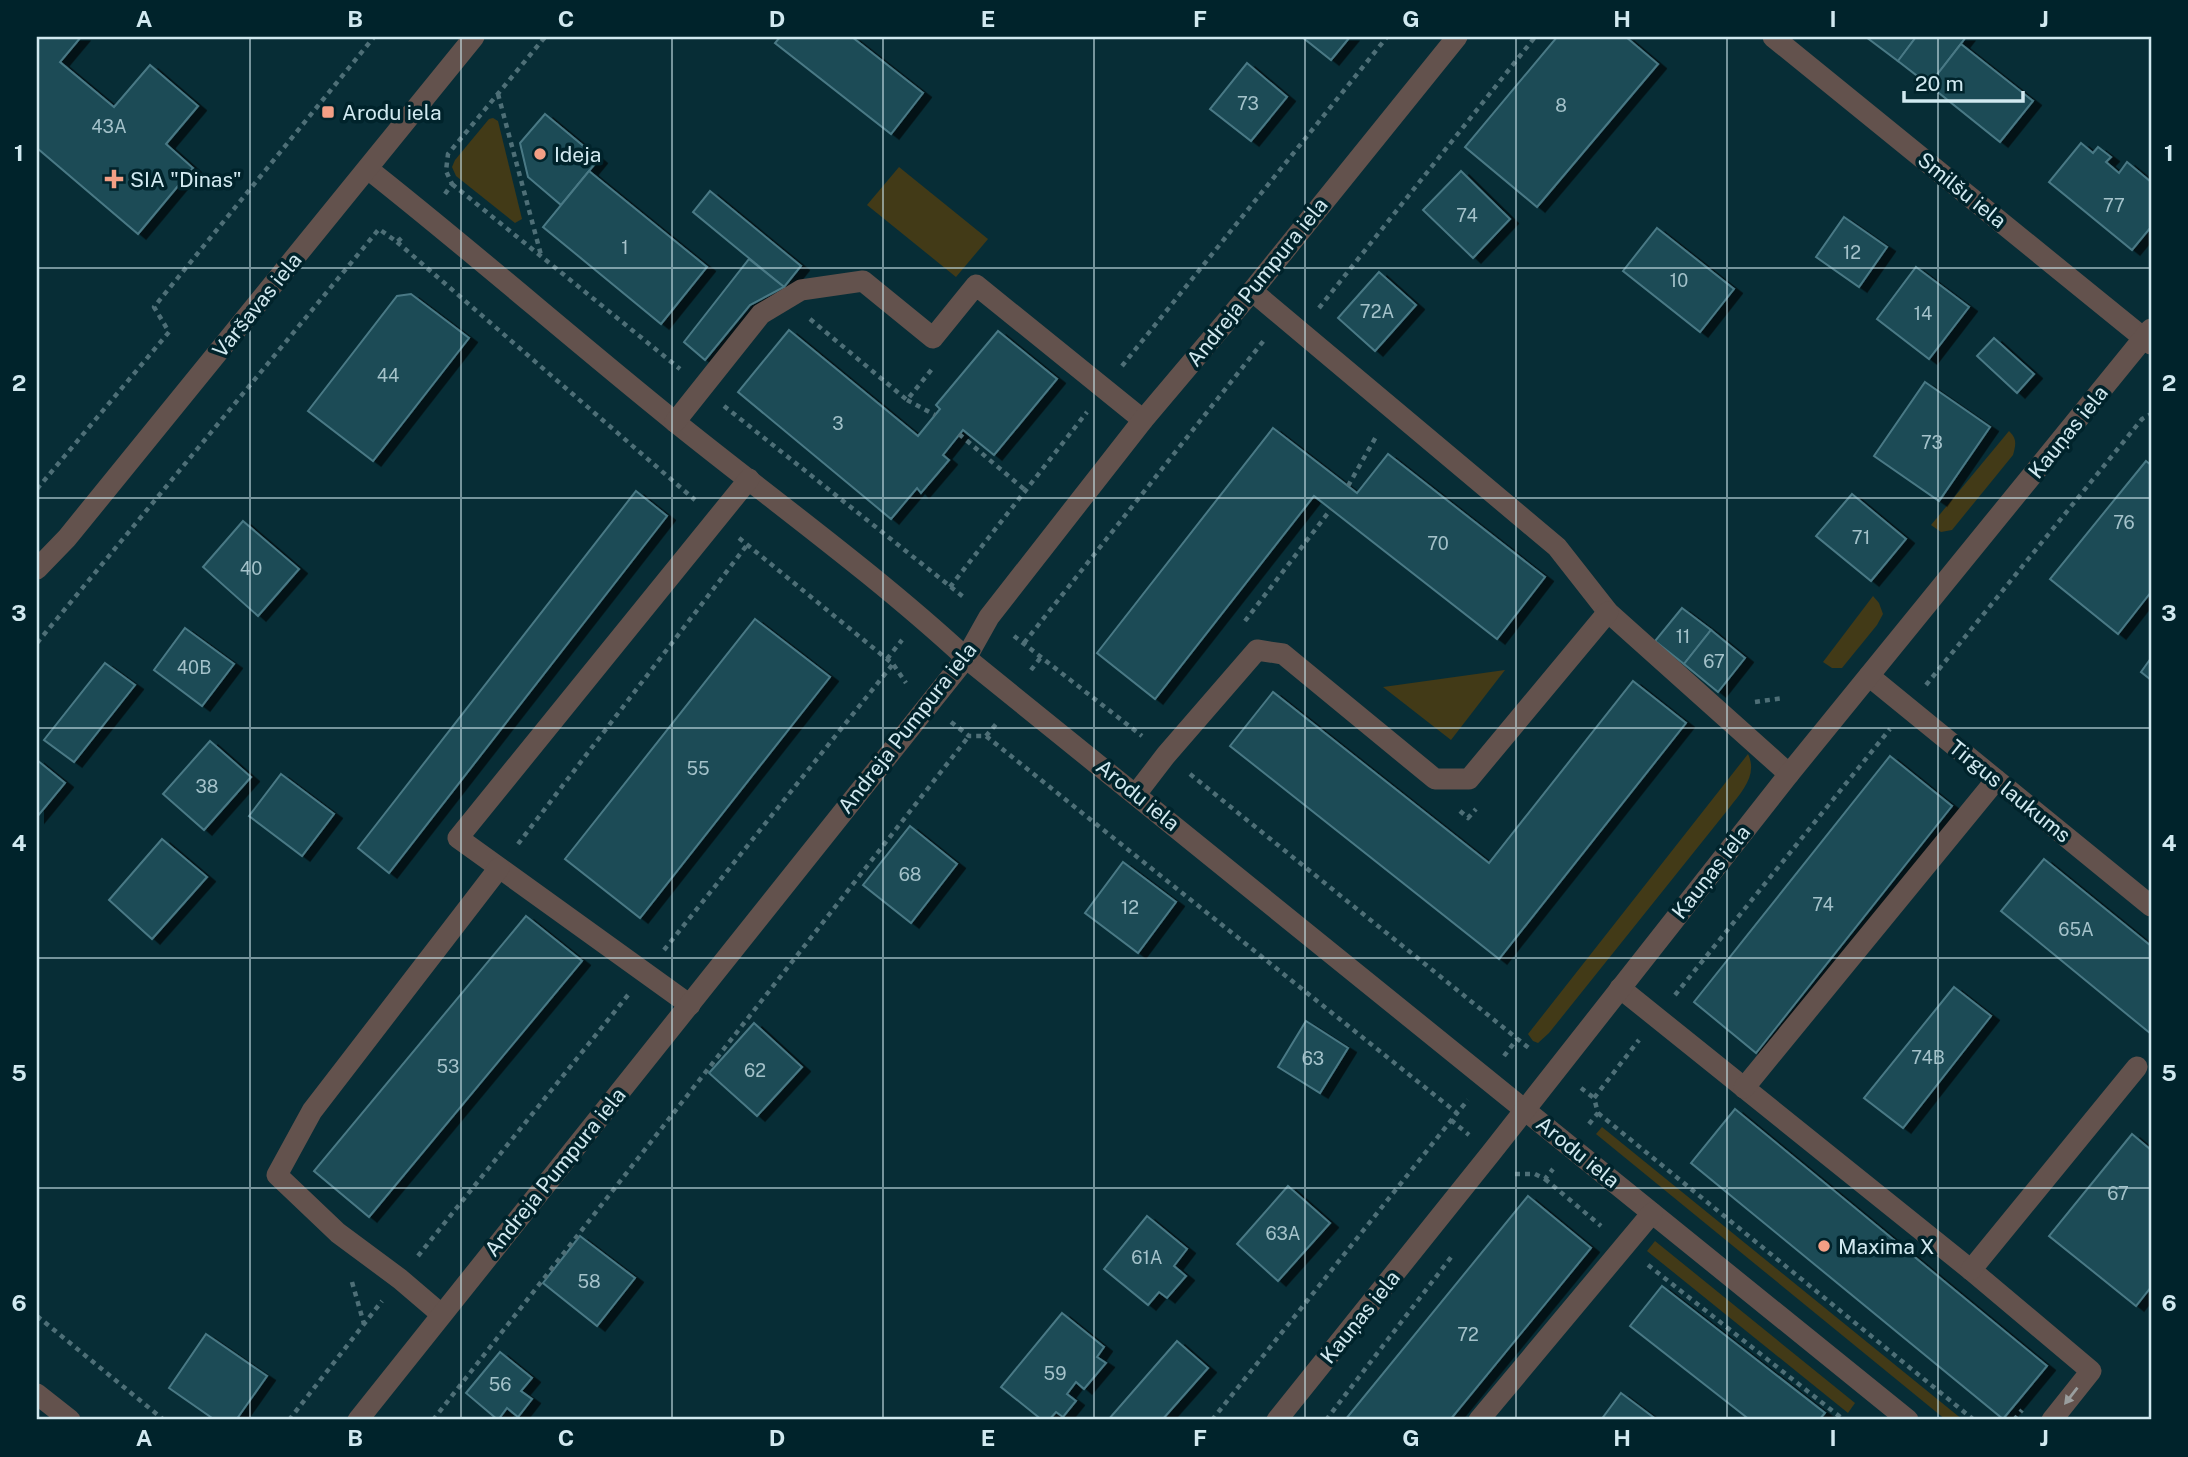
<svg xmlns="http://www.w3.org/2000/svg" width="2188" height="1457" font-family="'Public Sans',sans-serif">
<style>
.green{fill:#423a17}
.building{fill:#1b4b57;stroke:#4a7985;stroke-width:2;filter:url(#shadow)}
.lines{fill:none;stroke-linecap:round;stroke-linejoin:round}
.path{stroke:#4e6f77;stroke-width:4.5;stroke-dasharray:5 5;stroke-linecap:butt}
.minor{stroke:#63524d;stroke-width:21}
.oneway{fill:#9a9e9e}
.grid{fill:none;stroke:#d1e9f0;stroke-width:2;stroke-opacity:0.55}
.poi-dot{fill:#f39f85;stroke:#00232b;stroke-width:2.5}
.labels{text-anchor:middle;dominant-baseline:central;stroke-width:7;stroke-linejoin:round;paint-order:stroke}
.number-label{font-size:18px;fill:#a4c2ca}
.poi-label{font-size:21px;fill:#d1e9f0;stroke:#00232b;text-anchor:start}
.street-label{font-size:21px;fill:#d1e9f0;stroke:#00232b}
.neatline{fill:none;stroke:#d1e9f0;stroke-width:2.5}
.grid-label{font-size:23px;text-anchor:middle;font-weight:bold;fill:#d1e9f0}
</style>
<defs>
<filter id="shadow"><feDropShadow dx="8" dy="4.5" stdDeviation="0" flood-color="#0009"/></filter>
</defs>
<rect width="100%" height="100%" fill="#072d36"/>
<!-- green -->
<g class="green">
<polygon points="493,118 498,121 522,219 515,223 456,176 452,167 455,160 489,119"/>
<polygon points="899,167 988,239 956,277 867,205"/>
<path d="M2009 431C2017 439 2016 444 2013 455L1952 530 1941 532 1931 525Z"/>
<polygon points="1873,596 1879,603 1883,614 1877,625 1842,668 1832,668 1823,662"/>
<polygon points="1505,670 1451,740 1383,687"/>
<path d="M1748 754C1758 775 1742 791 1730 807L1549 1033 1538 1043 1533 1041 1528 1034Z"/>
<polygon points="1602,1127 1963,1420 1946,1420 1596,1134"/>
<polygon points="1655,1241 1855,1403 1848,1413 1647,1251"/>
</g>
<!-- building -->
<g class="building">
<polygon points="37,37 81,37 60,62 114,107 150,65 198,106 166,144 193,168 138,234 37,148"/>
<polygon points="780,37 852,37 923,93 891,134 775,43"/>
<polygon points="1302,37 1350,37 1331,60"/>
<polygon points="1557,37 1626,37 1658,64 1537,207 1465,147"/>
<polygon points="1866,37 1916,37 1898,61"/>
<polygon points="1916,37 1966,37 1929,85 1898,61"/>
<polygon points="1961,44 2033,101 2000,142 1929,85"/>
<polygon points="1247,63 1287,97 1251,141 1210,109"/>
<polygon points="545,114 599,159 561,205 528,177 520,143"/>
<polygon points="2081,143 2093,153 2098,147 2111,157 2106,162 2119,173 2127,162 2151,182 2151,227 2132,250 2049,182"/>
<polygon points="589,171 707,267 661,324 543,227"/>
<polygon points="1461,171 1510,219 1473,258 1423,210"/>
<polygon points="710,191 801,266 784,287 693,212"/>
<polygon points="1844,217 1887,247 1859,287 1816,257"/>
<polygon points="1657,228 1734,289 1700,332 1623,271"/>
<polygon points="749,259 784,287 750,305 705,360 684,342"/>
<polygon points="1916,267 1969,307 1929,359 1877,319"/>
<polygon points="1379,272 1416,305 1375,351 1338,318"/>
<polygon points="411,294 469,338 373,461 308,411 397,296"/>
<polygon points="789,330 918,436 940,409 936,405 998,331 1057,379 994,455 963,430 943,455 949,460 921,493 917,488 891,519 738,392"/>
<polygon points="1994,338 2034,374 2017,393 1977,356"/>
<polygon points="1925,382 1990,427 1939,501 1874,456"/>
<polygon points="1273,428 1357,493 1388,454 1545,577 1497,639 1314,496 1155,699 1097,653"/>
<polygon points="2146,461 2151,465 2151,592 2118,634 2050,579"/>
<polygon points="636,491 667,516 389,873 358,848"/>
<polygon points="1852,494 1906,539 1871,581 1816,536"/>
<polygon points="243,521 299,569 258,616 203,567"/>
<polygon points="1682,608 1711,630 1684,664 1655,641"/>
<polygon points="755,619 830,677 640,918 565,859"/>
<polygon points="185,628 234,664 202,706 154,670"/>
<polygon points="1711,630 1745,658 1718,692 1684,664"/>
<polygon points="2151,658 2151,680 2141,672"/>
<polygon points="105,663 135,685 74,762 44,740"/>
<polygon points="1633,681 1686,723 1499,959 1230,746 1273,692 1489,863"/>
<polygon points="210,741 251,777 204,830 163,794"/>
<polygon points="1890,756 1952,806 1756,1053 1694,1002"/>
<polygon points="37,760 65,783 37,817"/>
<polygon points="281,774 334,814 302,856 249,816"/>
<polygon points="910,826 957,864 911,923 863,885"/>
<polygon points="162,839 207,877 152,939 109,900"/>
<polygon points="2044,859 2151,946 2151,1034 2001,911"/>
<polygon points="1123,862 1176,902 1138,953 1085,913"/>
<polygon points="526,916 582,961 369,1217 314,1171"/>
<polygon points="1954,987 1991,1016 1903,1128 1864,1098"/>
<polygon points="1306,1021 1348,1048 1320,1093 1278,1067"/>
<polygon points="754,1023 802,1067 757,1116 709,1073"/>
<polygon points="1735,1109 2047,1366 2003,1419 1691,1163"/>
<polygon points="2132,1134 2151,1150 2151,1287 2136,1306 2049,1236"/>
<polygon points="1288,1186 1330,1223 1278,1281 1237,1244"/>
<polygon points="1528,1196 1591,1248 1450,1420 1345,1420"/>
<polygon points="1147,1216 1187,1249 1174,1266 1186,1276 1167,1298 1159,1292 1148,1305 1104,1269"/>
<polygon points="580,1236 635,1278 597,1326 543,1283"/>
<polygon points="1662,1286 1825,1413 1819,1420 1750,1420 1630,1326"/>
<polygon points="1062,1313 1104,1347 1097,1357 1106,1363 1084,1389 1076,1382 1067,1394 1076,1401 1063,1417 1056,1412 1049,1420 1042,1420 1001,1387"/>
<polygon points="206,1334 267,1376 236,1420 215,1420 169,1388"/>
<polygon points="1177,1341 1208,1368 1162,1420 1108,1420"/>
<polygon points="500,1352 532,1378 521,1391 532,1399 518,1417 507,1408 498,1420 466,1393"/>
<polygon points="1621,1393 1657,1420 1601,1420"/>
</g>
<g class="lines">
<!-- path -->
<g class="path">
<polyline points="498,94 541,255"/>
<polyline points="452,184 680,369"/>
<polyline points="445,194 452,184 446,171 448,154 545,37"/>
<polyline points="397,242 695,500"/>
<polyline points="1319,308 1535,37"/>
<polyline points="810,319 907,400 932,369"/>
<polyline points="1122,366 1387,37"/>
<polyline points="907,400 935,415"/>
<polyline points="724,406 966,599"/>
<polyline points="959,434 1025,490"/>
<polyline points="1348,486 1377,435"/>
<polyline points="37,489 169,332 154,307 374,37"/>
<polyline points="739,538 893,664 906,683"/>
<polyline points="950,587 1087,412"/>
<polyline points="1245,621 1331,509"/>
<polyline points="1014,636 1142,736"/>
<polyline points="37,643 379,229 397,242 405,235"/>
<polyline points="1024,643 1265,339"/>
<polyline points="887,659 902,640"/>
<polyline points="1031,670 1041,657"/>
<polyline points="1926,685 2142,419 2151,414"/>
<polyline points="1755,702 1783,698"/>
<polyline points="951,722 969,736 986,736 1457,1113 1468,1100"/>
<polyline points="986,736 997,723"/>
<polyline points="1190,774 1530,1049"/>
<polyline points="1460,811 1468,818 1476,809"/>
<polyline points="518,844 747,545"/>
<polyline points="664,950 893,664"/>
<polyline points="1675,995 1890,729"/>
<polyline points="1504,1056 1517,1039"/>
<polyline points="1581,1088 1594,1098"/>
<polyline points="1598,1113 1974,1420"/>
<polyline points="1451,1120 1469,1135"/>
<polyline points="1589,1124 1598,1113 1594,1098 1639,1040"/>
<polyline points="1515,1174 1535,1174 1545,1179 1553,1169"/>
<polyline points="1545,1179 1601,1226"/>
<polyline points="418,1256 628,995"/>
<polyline points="1648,1265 1844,1420"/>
<polyline points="352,1282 364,1324"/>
<polyline points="37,1316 164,1420"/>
<polyline points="289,1420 382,1301"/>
<polyline points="433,1420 969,736"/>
<polyline points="1212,1420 1457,1113"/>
<polyline points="1326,1420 1452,1256"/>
<polyline points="2014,1420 2022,1410"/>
</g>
<!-- minor -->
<g class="minor">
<polyline points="1773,37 2151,344"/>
<path d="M368 169C472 251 571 338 674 421 772 500 874 573 966 658L1908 1420"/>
<polyline points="1252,291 1557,547 1608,612 1789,774"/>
<polyline points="675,422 761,314 801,290 863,281 933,338 976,285 1143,420"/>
<polyline points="37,569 67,538 474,37"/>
<polyline points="1869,676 2151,906"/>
<polyline points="1136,794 1166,755 1257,650 1283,654 1435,779 1469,779 1608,612"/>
<polyline points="1620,988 1971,1270 2091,1371 2052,1420"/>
<polyline points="690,1005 458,838 749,479"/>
<polyline points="1744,1088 1996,780"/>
<polyline points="1971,1270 2137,1067"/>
<polyline points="441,1314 400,1279 338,1233 277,1175 312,1111 499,868"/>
<polyline points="37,1394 70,1420"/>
<polyline points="358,1420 966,658 989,617 1143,420 1252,291 1457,37"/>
<polyline points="1277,1420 1491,1153 1789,774 2151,329"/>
<polyline points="1479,1420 1652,1213"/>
</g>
</g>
<!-- one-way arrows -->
<defs><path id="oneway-solid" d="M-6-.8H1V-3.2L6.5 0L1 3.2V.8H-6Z" transform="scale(1.75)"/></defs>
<use class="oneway" href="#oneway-solid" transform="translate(2071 1396) rotate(128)"/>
<!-- grid -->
<path class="grid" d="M250 37V1420M461 37V1420M672 37V1420M883 37V1420M1094 37V1420M1305 37V1420M1516 37V1420M1727 37V1420M1938 37V1420M37 268H2151M37 498H2151M37 728H2151M37 958H2151M37 1188H2151"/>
<!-- markers -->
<g class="poi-dot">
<rect x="321" y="105" width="14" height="14" rx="3.5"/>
<circle cx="540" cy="154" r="7"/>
<path d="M110.5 168.5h7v7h7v7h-7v7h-7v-7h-7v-7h7z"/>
<circle cx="1824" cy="1246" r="7"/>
</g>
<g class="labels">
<!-- number labels -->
<g class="number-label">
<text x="1248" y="103">73</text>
<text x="1561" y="105">8</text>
<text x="109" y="126">43A</text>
<text x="2114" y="205">77</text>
<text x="1467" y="215">74</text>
<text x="625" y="247">1</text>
<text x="1852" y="252">12</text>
<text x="1679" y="280">10</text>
<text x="1377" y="311">72A</text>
<text x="1923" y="313">14</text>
<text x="388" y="375">44</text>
<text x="838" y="423">3</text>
<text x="1932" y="442">73</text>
<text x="2124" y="522">76</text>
<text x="1861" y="537">71</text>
<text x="1438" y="543">70</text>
<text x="251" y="568">40</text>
<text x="1683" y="636">11</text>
<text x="1714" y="661">67</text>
<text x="194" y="667">40B</text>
<text x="698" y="768">55</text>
<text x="207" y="786">38</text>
<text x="910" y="874">68</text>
<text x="1823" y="904">74</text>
<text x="1130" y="907">12</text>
<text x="2076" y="929">65A</text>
<text x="1928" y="1057">74B</text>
<text x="1313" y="1058">63</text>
<text x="448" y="1066">53</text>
<text x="755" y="1070">62</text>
<text x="2118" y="1193">67</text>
<text x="1283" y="1233">63A</text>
<text x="1147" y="1257">61A</text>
<text x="589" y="1281">58</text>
<text x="1468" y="1334">72</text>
<text x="1055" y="1373">59</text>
<text x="500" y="1384">56</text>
</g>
<!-- poi labels -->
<g class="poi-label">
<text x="342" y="112">Arodu iela</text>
<text x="554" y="154">Ideja</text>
<text x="130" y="179">SIA "Dinas"</text>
<text x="1838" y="1246">Maxima X</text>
</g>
<!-- street labels -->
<g class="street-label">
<text transform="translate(1962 190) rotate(39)">Smilšu iela</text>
<text transform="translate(1257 282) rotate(-51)">Andreja Pumpura iela</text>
<text transform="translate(257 305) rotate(-51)">Varšavas iela</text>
<text transform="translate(2068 432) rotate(-51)">Kauņas iela</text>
<text transform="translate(907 728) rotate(-52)">Andreja Pumpura iela</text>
<text transform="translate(2010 791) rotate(39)">Tirgus laukums</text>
<text transform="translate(1138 795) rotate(39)">Arodu iela</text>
<text transform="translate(1711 872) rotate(-52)">Kauņas iela</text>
<text transform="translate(1578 1152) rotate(39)">Arodu iela</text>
<text transform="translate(555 1172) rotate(-51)">Andreja Pumpura iela</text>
<text transform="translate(1360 1317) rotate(-51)">Kauņas iela</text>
</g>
</g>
<!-- border -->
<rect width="2188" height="1457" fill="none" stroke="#00232b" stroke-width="77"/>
<!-- scale -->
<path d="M1904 91v10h119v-10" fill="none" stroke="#d1e9f0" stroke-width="3.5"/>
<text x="1915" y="91" font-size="21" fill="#d1e9f0" stroke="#00232b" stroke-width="5" paint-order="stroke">20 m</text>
<rect x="38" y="38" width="2112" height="1380" class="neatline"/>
<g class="grid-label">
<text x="144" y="27">A</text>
<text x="355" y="27">B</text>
<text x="566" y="27">C</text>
<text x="777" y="27">D</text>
<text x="988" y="27">E</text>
<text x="1200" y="27">F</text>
<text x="1411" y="27">G</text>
<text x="1622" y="27">H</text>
<text x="1833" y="27">I</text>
<text x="2044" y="27">J</text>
<text x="19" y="161">1</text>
<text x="2169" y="161">1</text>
<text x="19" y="391">2</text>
<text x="2169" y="391">2</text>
<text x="19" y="621">3</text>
<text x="2169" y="621">3</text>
<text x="19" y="851">4</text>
<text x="2169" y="851">4</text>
<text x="19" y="1081">5</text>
<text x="2169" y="1081">5</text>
<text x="19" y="1311">6</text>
<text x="2169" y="1311">6</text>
<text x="144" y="1446">A</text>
<text x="355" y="1446">B</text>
<text x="566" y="1446">C</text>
<text x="777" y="1446">D</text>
<text x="988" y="1446">E</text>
<text x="1200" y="1446">F</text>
<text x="1411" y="1446">G</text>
<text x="1622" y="1446">H</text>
<text x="1833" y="1446">I</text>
<text x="2044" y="1446">J</text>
</g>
</svg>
